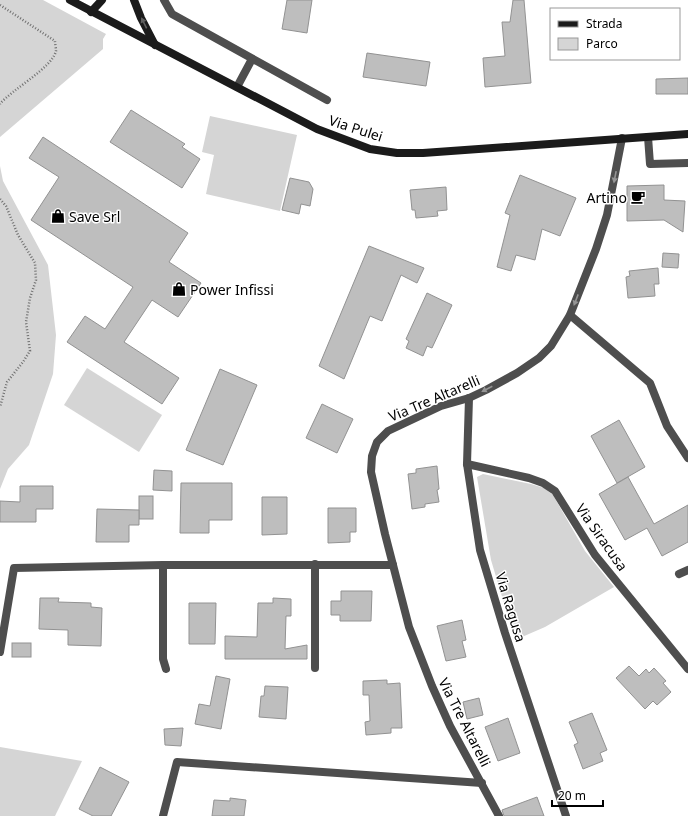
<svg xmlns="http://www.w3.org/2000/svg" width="688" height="816" font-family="'Noto Sans',sans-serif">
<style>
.green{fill:#d5d5d5}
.building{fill:#bebebe;stroke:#929292}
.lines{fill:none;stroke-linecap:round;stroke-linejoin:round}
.path{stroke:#707070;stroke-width:2.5;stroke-dasharray:1 2;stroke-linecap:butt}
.lane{stroke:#4e4e4e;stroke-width:8}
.street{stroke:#4e4e4e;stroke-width:8}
.secondary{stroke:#1b1b1b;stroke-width:8}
.oneway{fill:#5f5f5f}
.oneway2{fill:#959595}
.labels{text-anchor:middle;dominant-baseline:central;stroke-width:3;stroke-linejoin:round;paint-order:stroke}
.street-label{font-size:14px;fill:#000;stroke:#fff}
.poi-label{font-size:14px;fill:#000;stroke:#fff;text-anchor:start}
</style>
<rect width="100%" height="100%" fill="#fff"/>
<!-- green -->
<g class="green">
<polygon points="0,0 43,0 106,34 103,39 103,49 0,137"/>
<polygon points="210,116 297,135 280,211 206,194 214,155 202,152"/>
<polygon points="0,166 3,181 48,265 56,335 53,374 29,445 8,469 0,489"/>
<polygon points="87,368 162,415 139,452 64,405"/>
<polygon points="483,474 531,484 544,488 553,495 585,551 614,587 545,627 515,640 491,560 477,477"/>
<polygon points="0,747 82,761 55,816 0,816"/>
</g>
<!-- building -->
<g class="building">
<polygon points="287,0 312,0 307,33 282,29"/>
<polygon points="513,0 524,0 531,83 485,87 483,58 505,56 502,22 510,22"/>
<polygon points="367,53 430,62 426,86 363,77"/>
<polygon points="688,78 688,94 656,94 656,79"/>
<polygon points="131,110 185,144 182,147 200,159 182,188 110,142"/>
<polygon points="43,137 188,233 169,262 201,283 178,317 152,300 124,342 179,378 162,404 67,342 85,316 105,329 133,287 31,220 59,177 29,158"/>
<polygon points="520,175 576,198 560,236 542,229 535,260 516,255 511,271 497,267 510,215 505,213"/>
<polygon points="290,178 309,182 313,189 310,206 301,204 299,214 282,210"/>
<polygon points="664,185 664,200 685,201 683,232 664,220 627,221 627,186"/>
<polygon points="446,187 447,210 437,211 438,216 416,218 415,210 412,210 410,190"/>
<polygon points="369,246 424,268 417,283 401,275 382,321 370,316 344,379 319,366"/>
<polygon points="663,253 679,254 678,268 662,267"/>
<polygon points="658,268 659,284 654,284 655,296 628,298 626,277 630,276 629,271"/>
<polygon points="427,293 452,305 432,348 427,346 423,356 406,348 409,341 406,339"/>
<polygon points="220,369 257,385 223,465 186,450"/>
<polygon points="322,404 353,419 337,453 306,438"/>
<polygon points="619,420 645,467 617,483 591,436"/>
<polygon points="437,466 439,489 437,490 439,502 425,504 425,507 412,509 408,474 416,473 416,469"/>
<polygon points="154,470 172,471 172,491 153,490"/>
<polygon points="628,477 654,524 688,505 688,542 662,556 647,528 625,540 599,494"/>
<polygon points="181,483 232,483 232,520 209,520 209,533 180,533"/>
<polygon points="20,486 53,486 53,509 36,509 36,522 0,522 0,501 20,502"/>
<rect x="139" y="496" width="14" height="23"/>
<polygon points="262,497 287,497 287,534 262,535"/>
<polygon points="328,508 356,508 356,532 350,532 350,542 328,543"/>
<polygon points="97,509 139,510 139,525 129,525 129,542 96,542"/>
<polygon points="341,591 372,591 371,621 340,621 340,615 331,615 331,601 341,601"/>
<polygon points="40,598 59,598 58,602 91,603 91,607 102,608 101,646 68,645 68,630 39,629"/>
<polygon points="273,598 291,599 291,616 286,616 285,649 307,645 307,659 225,659 225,636 257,637 258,603 273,603"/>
<polygon points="189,603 216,603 215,644 189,644"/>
<polygon points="462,620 466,640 462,641 466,657 446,661 437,626"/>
<rect x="12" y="643" width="19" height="14"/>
<polygon points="629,666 639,676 646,669 649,673 654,668 666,681 663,683 671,692 657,705 653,701 645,709 616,678"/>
<polygon points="216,676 230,679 221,729 195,724 199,704 210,706"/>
<polygon points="387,680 387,684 400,683 402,728 391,728 391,733 366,735 365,722 370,721 369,695 363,695 363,681"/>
<polygon points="265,686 288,687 286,719 259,717 261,696 264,696"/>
<polygon points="479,698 483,715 467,719 463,702"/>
<polygon points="592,713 607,750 600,753 603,761 583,769 574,745 578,743 569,722"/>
<polygon points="508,718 520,753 498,761 485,727"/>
<polygon points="183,728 181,746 165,745 164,729"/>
<polygon points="100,767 129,782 111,816 93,816 79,809"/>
<polygon points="537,797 544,816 504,816 502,810"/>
<polygon points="230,798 246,800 244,816 212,816 214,800 230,801"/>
</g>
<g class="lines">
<!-- path -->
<g class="path">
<path d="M0 5 55 41C55 44 56 48 56 51 52 68 11 90 0 104"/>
<polyline points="0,199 6,206 18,235 35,263 36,280 30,298 26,322 30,351 23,362 7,382 0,407"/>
</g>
<!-- lane -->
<g class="lane">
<polyline points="164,0 172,14 327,100"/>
<polyline points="237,87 252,59"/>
<polyline points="648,137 650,164 688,163"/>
<polyline points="163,816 177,762 482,783"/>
</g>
<!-- street -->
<g class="street">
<polyline points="570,315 650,383 667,426 688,458"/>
<polyline points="469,398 467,464 480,550 505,633 566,816"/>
<polyline points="467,464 529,478 543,483 555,491 595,555 688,669"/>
<polyline points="163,565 163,659 166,669"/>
<polyline points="679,574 688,570"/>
<polyline points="0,652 14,568 163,565 393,565"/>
<polyline points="315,668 315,564"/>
<polyline points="499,816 450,726 432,686 409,627 385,534 371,472 372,456 377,442 388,431 441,406 469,398 486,390 517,373 539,358 551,346 570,315 596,249 607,215 622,138"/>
</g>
<!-- secondary -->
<g class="secondary">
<polyline points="70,0 317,129 370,149 397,153 423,153 688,134"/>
<polyline points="134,0 141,18 155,45"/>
<polyline points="91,12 102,0"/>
</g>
</g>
<!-- one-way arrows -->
<defs><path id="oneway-solid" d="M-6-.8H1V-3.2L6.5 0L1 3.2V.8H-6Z"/></defs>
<use class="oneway" href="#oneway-solid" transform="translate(144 23) rotate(-116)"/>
<g class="oneway2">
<use href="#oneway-solid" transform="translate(615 177) rotate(101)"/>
<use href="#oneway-solid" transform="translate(576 300) rotate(111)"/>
<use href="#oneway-solid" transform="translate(487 389) rotate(153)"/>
</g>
<!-- icons -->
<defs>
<symbol id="cafe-bare" viewBox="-9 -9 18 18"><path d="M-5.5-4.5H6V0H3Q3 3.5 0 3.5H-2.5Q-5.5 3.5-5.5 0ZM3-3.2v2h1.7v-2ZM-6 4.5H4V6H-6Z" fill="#000" stroke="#fff" stroke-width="2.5" paint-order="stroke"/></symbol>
<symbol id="shop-bare" viewBox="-9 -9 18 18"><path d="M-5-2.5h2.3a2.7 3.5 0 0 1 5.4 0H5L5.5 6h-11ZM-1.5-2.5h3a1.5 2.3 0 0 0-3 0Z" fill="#000" stroke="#fff" stroke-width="2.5" paint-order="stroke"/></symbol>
</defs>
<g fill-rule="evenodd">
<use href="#cafe-bare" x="628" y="187" width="20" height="20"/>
<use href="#shop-bare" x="48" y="206" width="20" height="20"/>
<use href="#shop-bare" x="169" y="279" width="20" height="20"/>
</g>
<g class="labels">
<!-- street labels -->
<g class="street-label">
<text transform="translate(356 128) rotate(18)">Via Pulei</text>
<text transform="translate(434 398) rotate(-23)">Via Tre Altarelli</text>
<text transform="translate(602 537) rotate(55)">Via Siracusa</text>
<text transform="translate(511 607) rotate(73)">Via Ragusa</text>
<text transform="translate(465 722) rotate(63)">Via Tre Altarelli</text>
</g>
<!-- poi labels -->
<g class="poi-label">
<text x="627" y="197" text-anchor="end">Artino</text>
<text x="69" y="216">Save Srl</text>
<text x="190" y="289">Power Infissi</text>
</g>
</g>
<!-- legend -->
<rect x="550" y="8" width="130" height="52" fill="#ffffff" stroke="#999999"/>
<rect x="558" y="21" width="20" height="6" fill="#1b1b1b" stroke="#999999"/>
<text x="586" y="28" font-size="12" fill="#000000">Strada</text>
<rect x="558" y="38" width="20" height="12" fill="#d5d5d5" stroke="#999999"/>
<text x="586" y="48" font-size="12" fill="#000000">Parco</text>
<!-- scale -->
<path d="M552 800v6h51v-6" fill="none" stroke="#000000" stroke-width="2"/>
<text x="558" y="800" font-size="12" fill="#000000" stroke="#ffffff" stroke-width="3" paint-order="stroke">20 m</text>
</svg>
